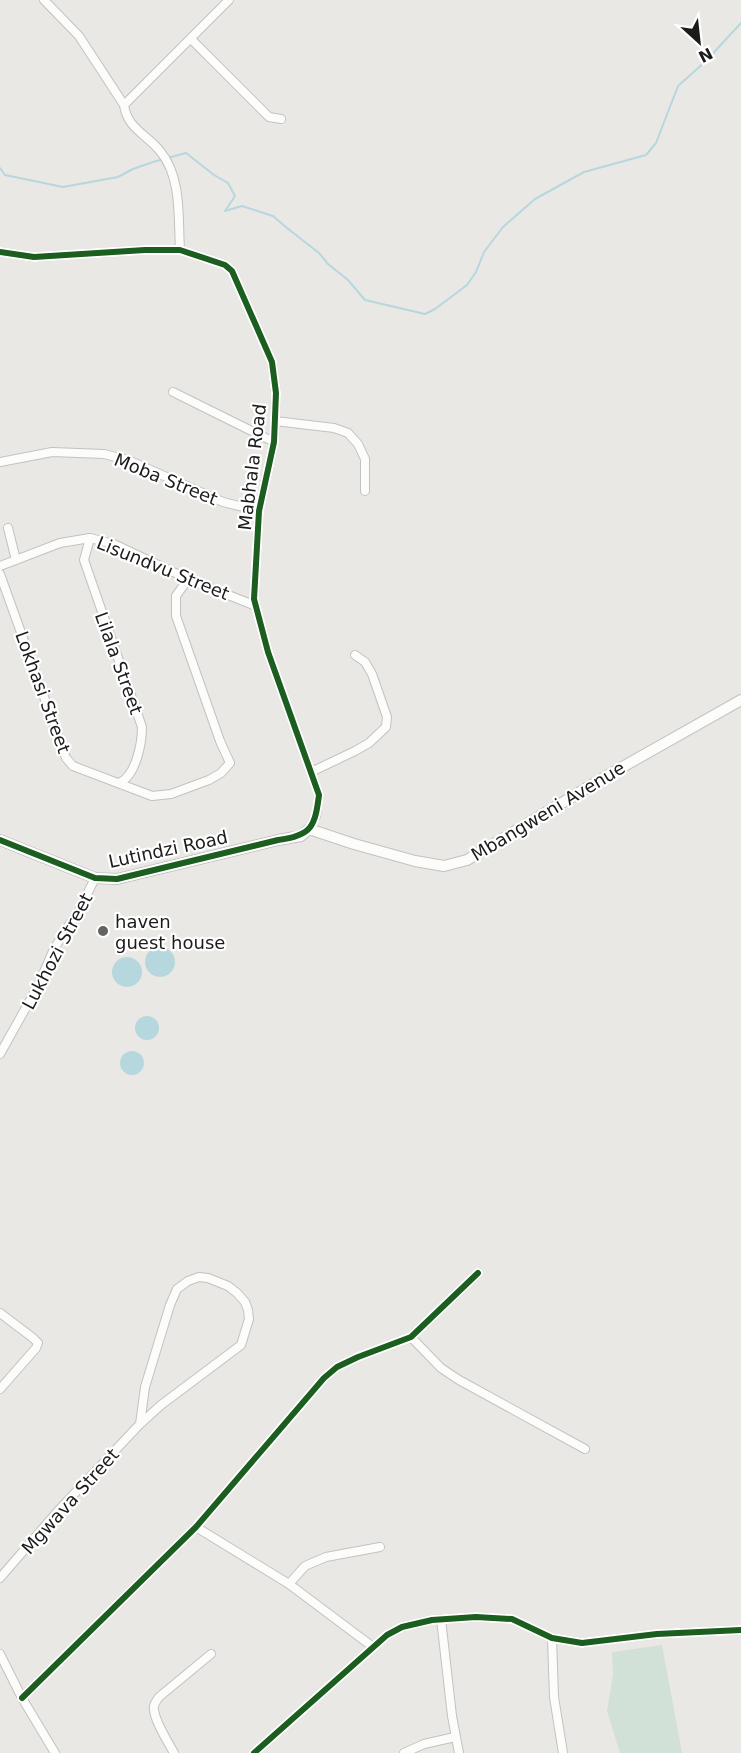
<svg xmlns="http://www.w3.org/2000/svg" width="741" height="1753" font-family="'DejaVu Sans',sans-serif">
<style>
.wetland{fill:#d1e1d7}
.water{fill:#b6d7de}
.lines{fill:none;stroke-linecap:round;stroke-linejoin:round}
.stream{stroke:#b6d7de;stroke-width:2}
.minor-casing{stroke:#c2c2c0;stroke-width:10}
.tertiary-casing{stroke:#c2c2c0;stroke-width:12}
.minor{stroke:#fcfcfb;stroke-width:8}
.tertiary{stroke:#fcfcfb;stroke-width:10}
.cycleway-casing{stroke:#fff;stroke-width:10}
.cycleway{stroke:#1b5e20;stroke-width:6}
.poi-dot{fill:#636361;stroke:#fff;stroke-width:2}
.labels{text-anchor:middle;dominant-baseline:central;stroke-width:4.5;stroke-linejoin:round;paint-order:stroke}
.street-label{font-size:18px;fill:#1b1b1b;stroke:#fff}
.poi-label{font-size:18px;fill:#1b1b1b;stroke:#fff;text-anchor:start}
</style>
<rect width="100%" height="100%" fill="#eae8e4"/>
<!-- wetland -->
<polygon class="wetland" points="662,1645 682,1753 620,1753 607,1711 613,1675 612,1652"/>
<!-- water -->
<g class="water">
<circle cx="160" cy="962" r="15"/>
<circle cx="127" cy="972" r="15"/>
<circle cx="147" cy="1028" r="12"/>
<circle cx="132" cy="1063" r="12"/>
</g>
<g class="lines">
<!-- stream -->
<polyline class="stream" points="0,168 5,175 63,187 118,177 133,169 153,162 186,153 214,175 228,183 235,196 225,211 242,206 273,216 287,228 319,253 328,264 348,280 365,300 425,314 435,309 467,285 476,272 484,252 503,227 535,199 584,172 646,155 656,143 678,86 705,62 741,23"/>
<defs>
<g id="minor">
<path d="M44 0 79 36 124 105C127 128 146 134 160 151 182 177 178 218 180 250"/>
<polyline points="191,39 269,117 281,119"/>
<polyline points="124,105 229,0"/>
<polyline points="0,252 34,257 145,250 180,250 225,265 232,271 272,362 276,393 274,442 259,511 254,599 268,652 319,795 316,816 309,829"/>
<polyline points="173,392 274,442"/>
<polyline points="275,421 334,428 348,433 358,444 365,459 365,491"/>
<polyline points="0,462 52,452 104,454 128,460 223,502 259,511"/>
<polyline points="8,528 16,560"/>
<path d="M90 538 84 560 142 727C142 743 136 776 119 783"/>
<polyline points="0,566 60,543 90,538 114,544 188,579 256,606"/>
<polyline points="0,574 66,758 73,766 152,796 171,794 209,780 221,773 230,763 220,741 176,616 176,596 188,579"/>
<polyline points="311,772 355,751 369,743 386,727 387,717 372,674 365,662 355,655"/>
<polyline points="0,1054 38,986 53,951 66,929 78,913 95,878"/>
<polyline points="0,1313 33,1338 38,1343 36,1348 0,1389"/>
<polyline points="411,1337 441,1368 459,1380 585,1449"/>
<polyline points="196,1527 289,1584 373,1647"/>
<polyline points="0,1578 57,1512 140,1424 161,1405 241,1345 249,1319 248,1310 245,1302 237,1293 228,1286 208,1278 199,1277 188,1281 177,1289 170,1305 145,1387 140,1424"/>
<polyline points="289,1584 305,1566 326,1557 380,1547"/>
<polyline points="441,1619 452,1716 459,1753"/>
<polyline points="552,1638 554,1697 563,1753"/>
<polyline points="0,1654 22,1698 55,1753"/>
<polyline points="22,1698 196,1527 324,1378 337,1367 358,1357 411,1337 478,1273"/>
<path d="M174 1753C168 1742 152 1717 154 1706 155 1702 157 1700 159 1697L211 1654"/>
<polyline points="254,1753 387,1635 402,1627 432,1620 476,1617 512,1619 552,1638 582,1643 657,1634 741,1630"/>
<polyline points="404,1753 424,1744 455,1737"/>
</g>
<polyline id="tertiary" points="0,840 95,878 117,879 278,840 301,836 309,829 354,844 415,861 444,866 467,860 610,774 741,700"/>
</defs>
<!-- minor casing -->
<use href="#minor" class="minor-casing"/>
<!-- tertiary casing -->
<use href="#tertiary" class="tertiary-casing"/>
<!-- minor -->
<use href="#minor" class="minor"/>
<!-- tertiary -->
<use href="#tertiary" class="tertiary"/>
<defs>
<g id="cycleway">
<path d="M0 252 34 257 145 250H180L225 265 232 271 272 362 276 393 274 442 259 511 254 599 268 652 319 795C315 826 312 836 278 840L117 879 95 878 0 840"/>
<polyline points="22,1698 196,1527 324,1378 337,1367 358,1357 411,1337 478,1273"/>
<polyline points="254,1753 387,1635 402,1627 432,1620 476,1617 512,1619 552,1638 582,1643 657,1634 741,1630"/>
</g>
</defs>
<!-- cycleway casing -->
<use href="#cycleway" class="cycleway-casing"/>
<!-- cycleway -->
<use href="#cycleway" class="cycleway"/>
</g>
<!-- markers -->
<circle class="poi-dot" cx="103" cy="931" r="6"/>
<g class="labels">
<!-- street labels -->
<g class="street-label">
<text transform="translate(252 467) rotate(-83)">Mabhala Road</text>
<text transform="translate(166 479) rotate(22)">Moba Street</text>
<text transform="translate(163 568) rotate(22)">Lisundvu Street</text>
<text transform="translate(119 663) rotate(70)">Lilala Street</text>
<text transform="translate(43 692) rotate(70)">Lokhasi Street</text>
<text transform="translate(548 811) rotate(-31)">Mbangweni Avenue</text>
<text transform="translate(168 849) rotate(-12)">Lutindzi Road</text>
<text transform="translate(57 951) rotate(-62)">Lukhozi Street</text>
<text transform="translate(70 1501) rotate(-48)">Mgwava Street</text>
</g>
<!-- poi labels -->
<g class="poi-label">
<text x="115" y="921">haven<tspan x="115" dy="21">guest house</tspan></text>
</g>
</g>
<!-- north arrow -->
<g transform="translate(699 42) rotate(153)" stroke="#ffffff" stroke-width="4.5" paint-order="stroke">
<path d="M0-4.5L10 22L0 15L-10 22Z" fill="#1b1b1b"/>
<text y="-9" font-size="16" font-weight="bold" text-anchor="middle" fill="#1b1b1b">N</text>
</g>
</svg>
